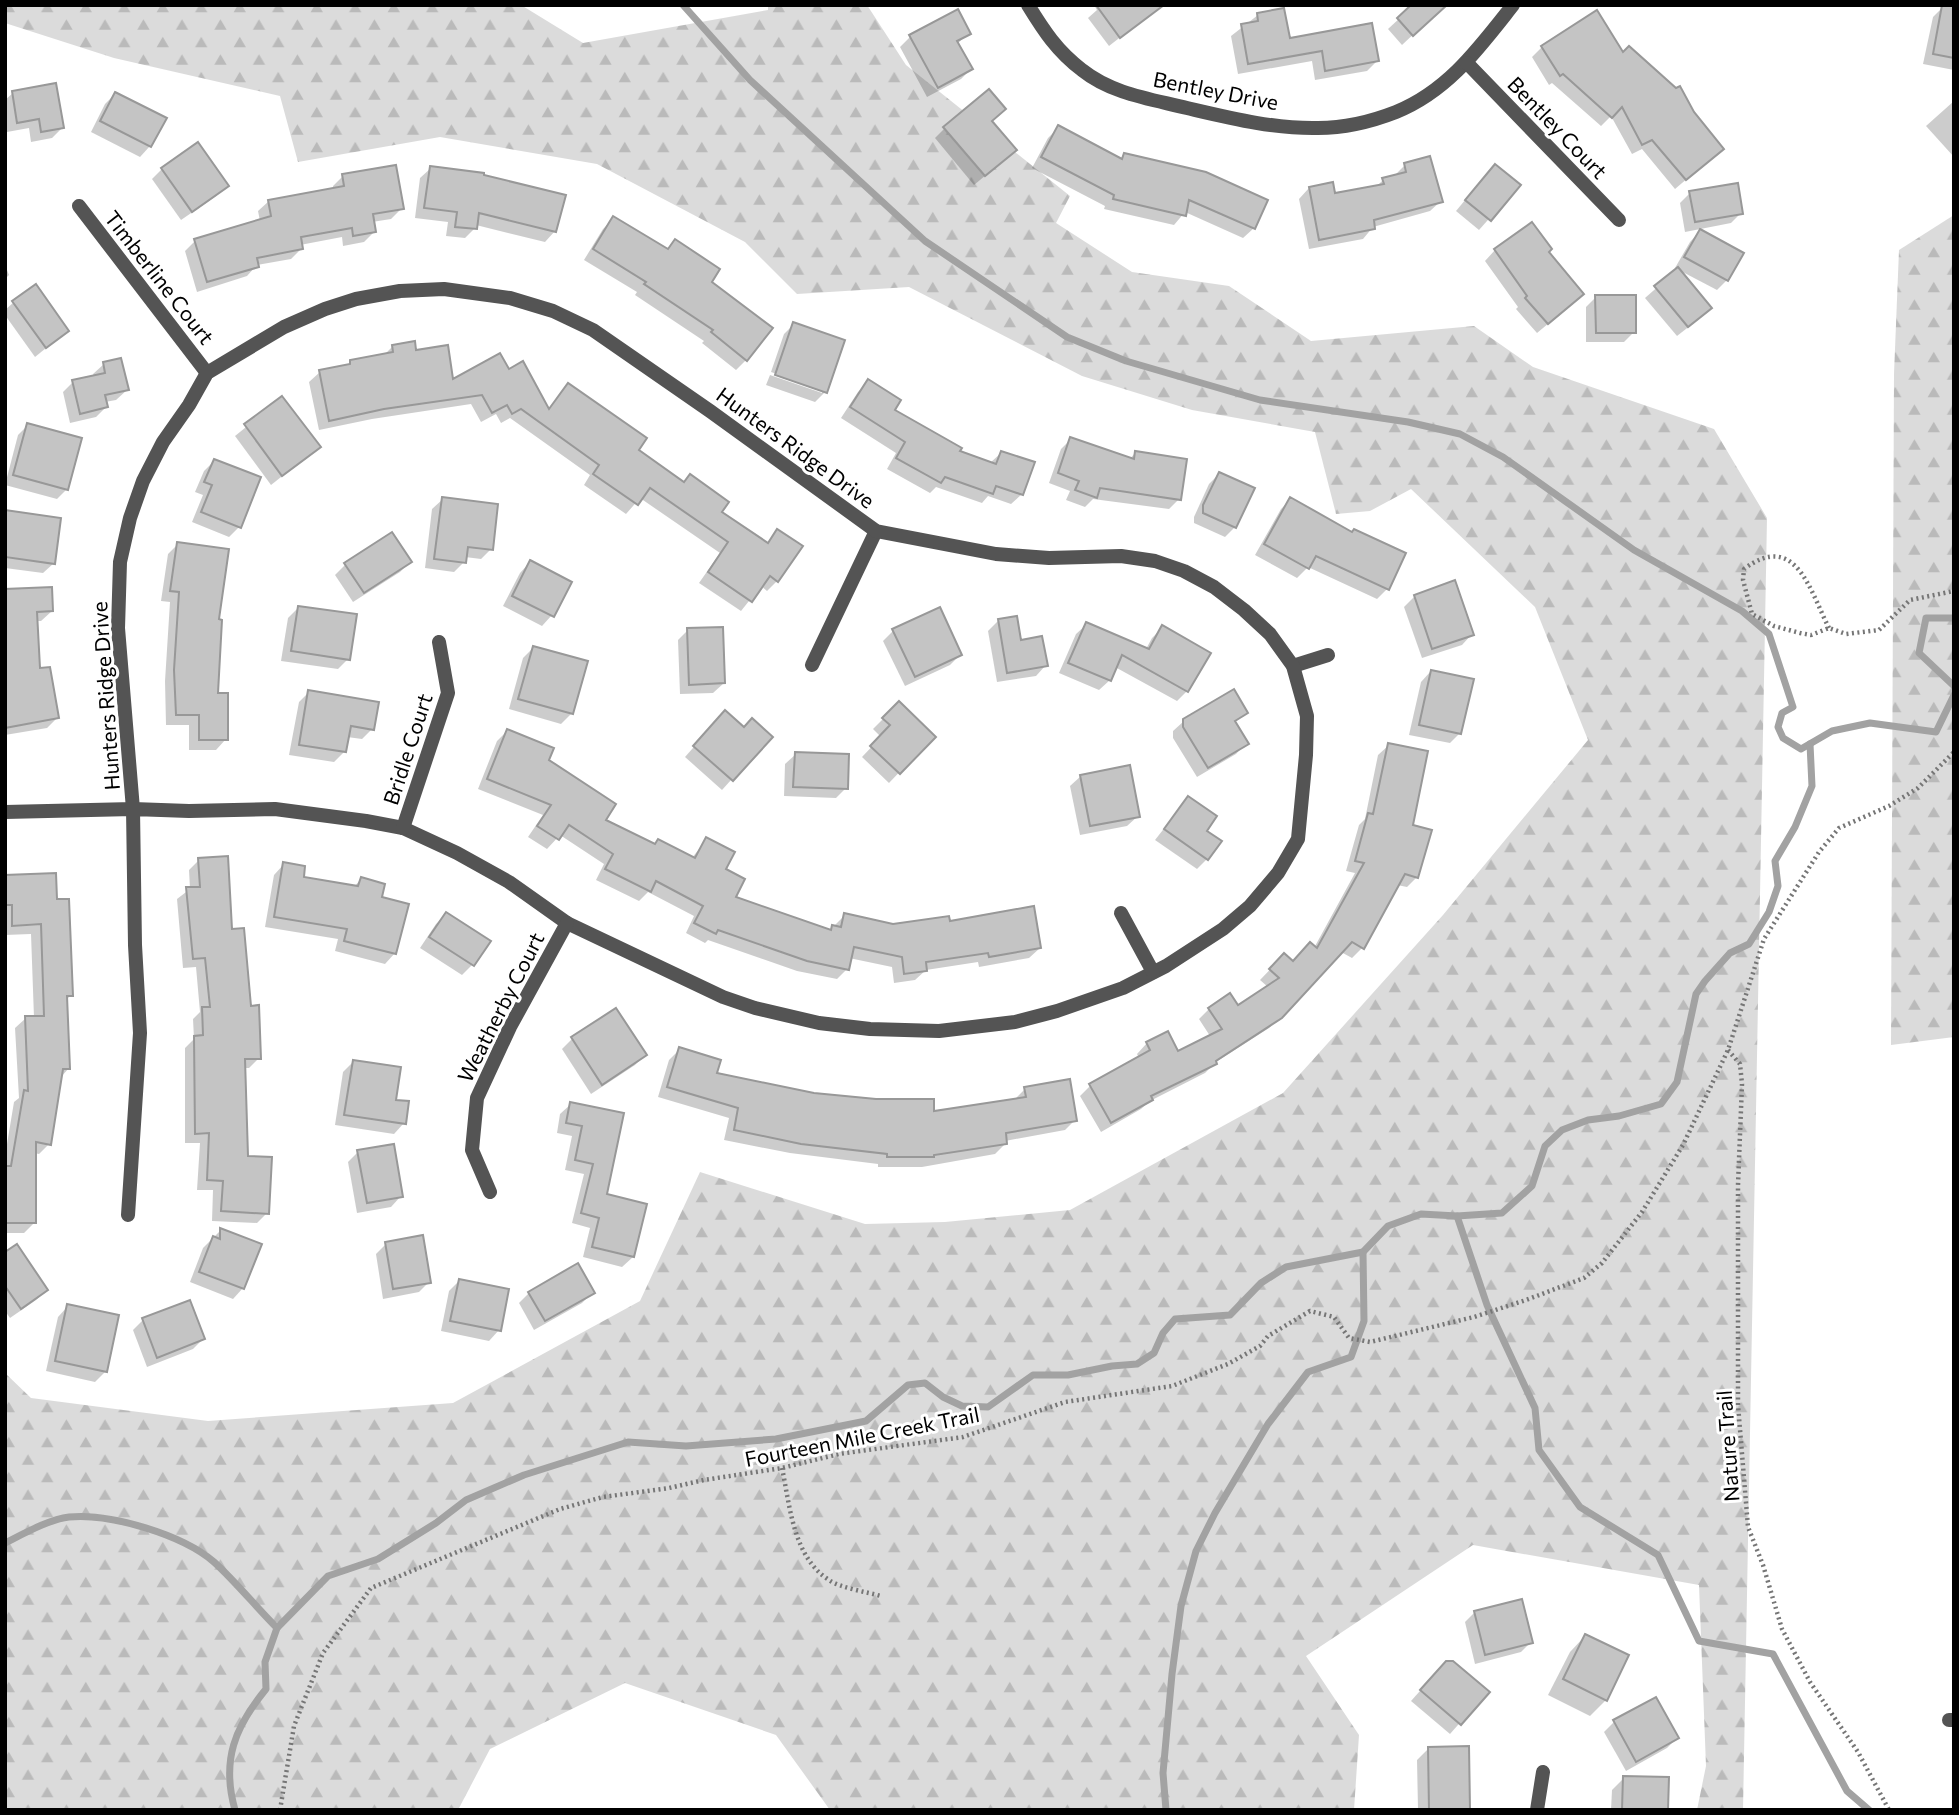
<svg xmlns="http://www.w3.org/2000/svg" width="1959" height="1815" font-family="Commissioner,sans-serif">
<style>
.forest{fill:url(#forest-firs)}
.shadow{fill:#0003}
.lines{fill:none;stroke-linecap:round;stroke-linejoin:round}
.stream{stroke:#a2a2a2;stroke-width:7}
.building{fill:#c4c4c4;stroke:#989898;stroke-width:2}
.path{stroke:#767676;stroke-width:4.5;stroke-dasharray:2 3.5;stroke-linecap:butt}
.minor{stroke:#545454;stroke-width:14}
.labels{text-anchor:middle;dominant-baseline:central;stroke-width:6;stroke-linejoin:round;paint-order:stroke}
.street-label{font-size:21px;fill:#000;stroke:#fff}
</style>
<defs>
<pattern id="forest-firs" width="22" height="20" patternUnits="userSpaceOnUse" patternTransform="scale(1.75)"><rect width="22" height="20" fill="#dbdbdb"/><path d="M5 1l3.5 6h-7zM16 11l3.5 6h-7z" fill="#bababa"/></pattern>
</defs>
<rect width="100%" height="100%" fill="#fff"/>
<!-- forest -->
<g class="forest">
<polygon points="5,5 521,5 583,43 768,10 768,5 867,5 906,65 1070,196 1056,223 1132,272 1229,286 1311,341 1474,326 1533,367 1714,429 1767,518 1743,1810 1697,1810 1706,1766 1699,1585 1473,1545 1306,1656 1359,1735 1354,1810 830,1810 776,1735 625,1683 490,1749 458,1810 5,1810 5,1373 31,1398 208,1421 453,1403 640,1301 700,1172 865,1224 945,1222 1070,1210 1283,1093 1443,915 1588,740 1535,607 1411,489 1370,511 1336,514 1315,432 1192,410 1082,376 909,287 797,294 745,242 597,164 440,137 298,162 280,96 114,58 5,23"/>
<polygon points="1954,215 1954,1037 1891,1045 1894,374 1899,250"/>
</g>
<!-- shadow -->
<g class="shadow">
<polygon points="1094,5 1144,5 1150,14 1109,46 1088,18 1097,10"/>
<polygon points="1414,5 1434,15 1402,45 1388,29"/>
<polygon points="1943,7 1954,9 1954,70 1923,64 1933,17"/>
<polygon points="1258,15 1288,40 1377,61 1367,71 1315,80 1312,61 1238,74 1231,36"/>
<polygon points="969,33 957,44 971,69 961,79 927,97 900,47 910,37"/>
<polygon points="1542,47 1623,54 1693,113 1722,149 1675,189 1642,149 1632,154 1611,116 1601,126 1552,83 1549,85 1532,57"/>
<polygon points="13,93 62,128 52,138 31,142 29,128 7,132 5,100"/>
<polygon points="115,94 150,146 140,157 91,132 105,104"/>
<polygon points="1954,101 1954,157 1926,126"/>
<polygon points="990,121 1004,160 974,185 935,138 945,128"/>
<polygon points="1058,128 1119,160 1124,155 1254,228 1243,238 1185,212 1174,225 1104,209 1105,206 1032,168 1048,138"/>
<polygon points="1405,165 1441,201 1430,211 1373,227 1363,239 1309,249 1299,199 1309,188 1333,195 1376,187 1383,180 1395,175"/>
<polygon points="431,168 555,231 545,242 476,225 475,228 465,238 446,236 448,222 415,218 420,178"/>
<polygon points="162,169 226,186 216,196 181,220 152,179"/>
<polygon points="343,176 402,208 391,219 372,222 374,232 364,242 343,246 342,237 300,245 301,249 291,259 257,265 247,276 197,292 185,251 195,241 260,221 258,211 269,201 333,190 333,186"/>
<polygon points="1485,176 1519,185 1479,230 1456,211"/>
<polygon points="1690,193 1741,213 1731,223 1685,232 1680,203"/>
<polygon points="613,219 666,250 675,241 709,282 746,360 736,370 702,343 704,341 635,295 637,292 584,260 603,229"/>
<polygon points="1532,224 1572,304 1537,333 1516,309 1518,307 1485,261 1495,250"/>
<polygon points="1700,231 1727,280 1717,290 1675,268 1690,242"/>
<polygon points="5,265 9,275 5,279"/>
<polygon points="1678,269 1700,318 1677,336 1645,298"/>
<polygon points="1596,297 1634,332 1624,342 1586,342 1586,307"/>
<polygon points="14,302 67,331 35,357 5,315 5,310"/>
<polygon points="794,324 825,392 815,402 766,385 770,375 822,393 822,389 771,372 784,334"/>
<polygon points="393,346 415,352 452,381 508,371 547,410 568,385 636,450 720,512 766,544 778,531 777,581 767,591 761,586 741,611 699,583 720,553 640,498 626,514 584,485 590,475 510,418 501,423 496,414 481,422 471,404 372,419 319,430 309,382 320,372 346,366 351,362 384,355"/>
<polygon points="104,364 127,390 116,400 105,402 106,407 96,417 70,423 63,392 73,382 94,377 93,374"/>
<polygon points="868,382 892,411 957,452 990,463 1001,453 1022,494 1011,504 988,496 982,503 936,487 930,493 887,469 896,453 841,418 858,392"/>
<polygon points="282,398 319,447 271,485 235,436"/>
<polygon points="28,425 67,489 57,499 5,485 18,435"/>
<polygon points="1071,439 1129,460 1135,453 1179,499 1169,509 1093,499 1085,507 1066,500 1070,491 1049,483 1061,449"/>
<polygon points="214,461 239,527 229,537 192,522 203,495 195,492 204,471"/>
<polygon points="1219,474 1235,527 1225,537 1194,523 1194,517 1209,484"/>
<polygon points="443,499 491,549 481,559 465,557 464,562 454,572 425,568 432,509"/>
<polygon points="1291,499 1352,534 1403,554 1387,589 1377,599 1308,567 1297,578 1255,555 1281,509"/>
<polygon points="5,512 54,563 43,573 5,568"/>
<polygon points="178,544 217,621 216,695 226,739 216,750 189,750 189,725 166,725 165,681 170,602 161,601 168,554"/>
<polygon points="410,562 400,572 353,602 335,575 345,565"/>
<polygon points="530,562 552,615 542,626 503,606 520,573"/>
<polygon points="5,591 52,611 41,621 36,621 38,670 57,718 47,728 5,735"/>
<polygon points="1415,596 1472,634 1462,645 1422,658 1404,607"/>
<polygon points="298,608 348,659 338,669 281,661 288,618"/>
<polygon points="998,621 1046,665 1036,676 997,682 988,631"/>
<polygon points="1087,624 1146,649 1152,638 1162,628 1187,691 1177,701 1115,667 1110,680 1099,690 1059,673 1076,634"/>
<polygon points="688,630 724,683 713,693 680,694 678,640"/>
<polygon points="893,631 960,655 950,665 905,686 883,641"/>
<polygon points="533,648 571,714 561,724 509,709 523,658"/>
<polygon points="1431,671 1460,733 1450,743 1409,735 1421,682"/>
<polygon points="309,692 372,729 362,739 347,737 344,752 334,762 289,755 299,702"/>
<polygon points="899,703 933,737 889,783 862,757 881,737 873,729"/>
<polygon points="1246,713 1234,723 1246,743 1236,754 1197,777 1173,738 1173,731 1184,721"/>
<polygon points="715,723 770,737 722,790 685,757"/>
<polygon points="507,731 547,761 603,820 654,845 692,858 706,840 724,870 733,898 829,931 845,915 893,925 948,923 1040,948 1029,958 979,967 978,962 926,970 915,980 894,983 892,967 849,958 847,969 837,979 797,971 708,940 705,943 686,933 694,916 648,892 639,901 596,880 604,864 560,835 547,849 528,837 543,815 478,789 497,741"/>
<polygon points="1389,745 1411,826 1417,877 1407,887 1397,885 1362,948 1352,958 1341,952 1269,1028 1216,1062 1205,1073 1150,1101 1141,1109 1101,1132 1080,1096 1090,1086 1139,1058 1137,1054 1147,1043 1177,1053 1210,1036 1199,1019 1209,1009 1237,1007 1268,987 1260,980 1284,955 1293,963 1314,948 1355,873 1346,871 1359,825 1365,819 1378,755"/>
<polygon points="796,754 846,788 836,798 784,796 785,764"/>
<polygon points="1081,776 1138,816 1127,826 1080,835 1070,786"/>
<polygon points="1188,798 1204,832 1207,859 1197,869 1155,840"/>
<polygon points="199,860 231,931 259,1058 249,1068 243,1068 247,1157 267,1213 257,1223 212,1221 213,1190 197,1190 200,1143 185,1143 185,1048 194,1039 193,1019 200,1012 196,967 183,968 177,899 190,889 189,870"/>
<polygon points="284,864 302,878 354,887 361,879 380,898 395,953 385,964 335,951 338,939 265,927 274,875"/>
<polygon points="5,876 55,901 71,995 66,1000 69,1068 61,1077 49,1144 39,1154 34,1153 35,1222 24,1233 5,1233 5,1156 14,1102 19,1098 15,1028 26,1018 34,1018 31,934 5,935"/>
<polygon points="447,914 488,941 472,965 462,975 420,948 436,924"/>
<polygon points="615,1010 645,1055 635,1065 591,1094 562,1049 572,1039"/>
<polygon points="680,1049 714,1075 813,1094 933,1113 1015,1099 1025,1089 1075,1120 1065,1130 1005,1141 1005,1144 995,1154 922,1167 878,1167 878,1164 790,1153 724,1140 729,1118 658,1097 669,1060"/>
<polygon points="353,1062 395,1101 404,1123 394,1134 335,1125 343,1072"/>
<polygon points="571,1104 622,1114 605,1195 633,1257 622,1267 583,1257 590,1228 572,1223 584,1174 565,1170 572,1136 557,1133 560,1114"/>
<polygon points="358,1152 401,1196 391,1207 357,1213 348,1162"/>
<polygon points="221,1230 243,1288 233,1299 190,1282 203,1248"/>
<polygon points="386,1244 429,1282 419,1292 383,1299 376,1254"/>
<polygon points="5,1254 46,1290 36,1300 10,1318 5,1311"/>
<polygon points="459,1281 499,1330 489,1341 441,1331 449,1291"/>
<polygon points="529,1293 592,1293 582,1303 534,1330 519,1303"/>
<polygon points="68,1306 106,1371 95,1382 46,1371 58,1317"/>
<polygon points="143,1320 203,1339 193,1349 147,1367 133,1330"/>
<polygon points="1475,1612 1531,1642 1521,1652 1475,1664 1465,1622"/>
<polygon points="1585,1636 1606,1700 1590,1716 1548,1695 1570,1652"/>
<polygon points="1436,1673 1487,1692 1450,1734 1411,1701"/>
<polygon points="1614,1722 1677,1738 1667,1748 1626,1771 1604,1732"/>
<polygon points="1429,1748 1468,1809 1472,1810 1418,1810 1417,1760"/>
<polygon points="1624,1778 1666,1810 1611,1810 1612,1790"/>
</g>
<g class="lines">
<!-- stream -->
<g class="stream">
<polyline points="683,5 750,80 925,241 1067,337 1126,361 1260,400 1408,422 1460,434 1503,457 1634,550 1742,611 1769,634 1793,707 1782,713 1778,727 1783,738 1801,749 1832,731 1870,723 1936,732 1954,695"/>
<polyline points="1954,618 1926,618 1919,653 1954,686"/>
<polyline points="1457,1216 1487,1305 1535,1408 1539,1450 1580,1507 1658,1555 1699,1641 1773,1654 1847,1791 1869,1810"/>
<path d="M5 1543C23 1534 50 1519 69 1517 111 1513 183 1535 214 1562 236 1582 256 1607 277 1628"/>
<path d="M235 1810C221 1760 235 1727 266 1689L265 1662 277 1628 328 1576 378 1559 436 1523 466 1500 524 1475 628 1442 686 1446 776 1439 866 1421 908 1385 925 1383 943 1397 962 1406 988 1407 1033 1375H1068L1112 1366 1137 1364 1154 1353 1163 1333 1175 1319 1230 1315 1261 1283 1286 1267 1363 1252 1388 1226 1421 1214 1457 1216 1502 1213 1532 1186 1545 1146 1562 1130 1588 1120 1619 1116 1661 1104 1677 1082 1696 994 1705 981 1730 953 1749 944 1769 912 1778 886 1775 861 1795 827 1812 786 1810 744"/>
<polyline points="1166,1810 1163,1773 1172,1674 1181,1606 1196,1551 1215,1513 1268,1424 1308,1372 1351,1357 1364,1321 1363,1252"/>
</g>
</g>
<!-- building -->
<g class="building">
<polygon points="1096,5 1164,5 1120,38"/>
<polygon points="1411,5 1447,5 1413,36 1397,18"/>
<polygon points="1942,5 1954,5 1954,58 1933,54"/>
<polygon points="1284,8 1290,38 1372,23 1379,61 1325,71 1322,51 1248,64 1241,24 1258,21 1257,13"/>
<polygon points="958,9 971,34 957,41 973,69 938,88 909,35"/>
<polygon points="1597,10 1623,52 1629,46 1676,88 1680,86 1694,112 1724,149 1686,180 1652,140 1642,145 1622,107 1612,118 1563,74 1560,76 1541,46"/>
<polygon points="56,83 64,128 41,132 39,119 17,123 12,91"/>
<polygon points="989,89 1006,109 992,121 1017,150 985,176 943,127"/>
<polygon points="115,92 167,118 151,147 100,121"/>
<polygon points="1058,125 1122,159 1124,153 1206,172 1268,200 1255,229 1189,200 1186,216 1113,199 1114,195 1041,157"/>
<polygon points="198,142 229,186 192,212 161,168"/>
<polygon points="1430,156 1443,202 1374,220 1375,229 1319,240 1309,187 1333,182 1335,193 1384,184 1382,178 1406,172 1404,163"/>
<polygon points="1495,164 1521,185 1491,221 1465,200"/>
<polygon points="396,165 404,209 373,214 376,232 353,236 352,228 301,237 303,249 257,258 259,267 207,282 194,239 271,216 268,200 344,186 342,174"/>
<polygon points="430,166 484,173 484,175 566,195 556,232 479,213 477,229 455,227 457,212 424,208"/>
<polygon points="1738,183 1743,214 1695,222 1689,191"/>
<polygon points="613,216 668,249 675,239 720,269 712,282 773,328 747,361 711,332 713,330 644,284 646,282 593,249"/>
<polygon points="1532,222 1552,249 1549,252 1584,294 1548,324 1525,298 1527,296 1494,249"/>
<polygon points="1700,229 1744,253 1728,281 1684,257"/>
<polygon points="1678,267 1712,308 1688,327 1654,286"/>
<polygon points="36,284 69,331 46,348 12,301"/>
<polygon points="1595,295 1636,295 1636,333 1596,333"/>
<polygon points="793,322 845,340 827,393 775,375"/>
<polygon points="415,341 416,350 448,345 453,379 500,353 509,369 523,361 549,409 568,383 647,438 639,450 684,482 690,474 729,502 722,512 768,543 777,529 803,546 778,582 770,576 752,602 708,572 728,542 650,488 638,505 593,474 599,465 521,409 512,414 507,405 492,413 482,395 384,409 329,421 319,370 350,364 350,360 393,352 392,345"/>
<polygon points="121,358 129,390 105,395 108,407 80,414 72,380 105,373 103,362"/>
<polygon points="868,379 901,400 895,410 962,448 960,451 996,464 1001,451 1035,462 1023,495 996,486 993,494 945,477 941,483 896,458 905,442 850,407"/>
<polygon points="282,396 321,447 282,476 244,424"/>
<polygon points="27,423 82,438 68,490 13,475"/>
<polygon points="1070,437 1134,459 1135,451 1187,459 1181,500 1100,488 1097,498 1075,490 1079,481 1058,473"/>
<polygon points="214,459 261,477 241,528 201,512 212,485 204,482"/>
<polygon points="1219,472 1255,488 1236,528 1203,513 1203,505"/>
<polygon points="442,497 498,504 493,550 468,547 466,563 434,559"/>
<polygon points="1290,497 1352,532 1354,529 1406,553 1389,590 1316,556 1309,569 1264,544"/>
<polygon points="5,510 61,518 55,564 5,557"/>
<polygon points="392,532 412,562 364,593 344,563"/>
<polygon points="177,542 229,549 219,619 222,620 218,693 228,693 228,740 199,740 199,715 176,715 174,670 179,592 170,591"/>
<polygon points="530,560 572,582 554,617 512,596"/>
<polygon points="1455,580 1474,635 1432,649 1414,595"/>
<polygon points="52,587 53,611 37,612 40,668 50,667 59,718 5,728 5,589"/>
<polygon points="298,606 357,614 350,660 291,651"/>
<polygon points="940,607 962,655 915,677 892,629"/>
<polygon points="1017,616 1021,640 1042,636 1048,666 1007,673 998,619"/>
<polygon points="1086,622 1149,649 1162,625 1211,653 1188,692 1122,655 1111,681 1068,663"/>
<polygon points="723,627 725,683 689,685 687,628"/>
<polygon points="533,646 588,661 573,714 518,699"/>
<polygon points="1431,670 1474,679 1461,734 1419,725"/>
<polygon points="1234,689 1248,713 1235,721 1249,744 1208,768 1183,727 1183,719"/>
<polygon points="308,690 379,702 374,730 351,726 346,752 299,745"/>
<polygon points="899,701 936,737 900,774 870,746 890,725 882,718"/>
<polygon points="725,710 744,727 752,718 773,737 733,781 693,746"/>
<polygon points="507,729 554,748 549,760 616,804 606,820 655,844 658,839 695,858 706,837 735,852 726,869 745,879 736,897 831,930 832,925 841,927 844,913 893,924 949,916 950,921 1034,906 1041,948 989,957 988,953 926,962 927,971 904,974 902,957 854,947 849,970 807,961 718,930 716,934 694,923 703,906 656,881 651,892 605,869 613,854 569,825 559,840 537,826 551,805 487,779"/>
<polygon points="1388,743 1428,751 1413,825 1432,830 1418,878 1405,874 1364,949 1352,942 1282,1018 1216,1061 1217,1064 1151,1096 1153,1100 1111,1123 1089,1084 1150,1050 1146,1042 1168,1031 1178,1051 1222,1029 1208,1008 1230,993 1238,1005 1279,978 1269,969 1284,953 1293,961 1310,942 1317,948 1364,863 1355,861 1368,813 1373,814"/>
<polygon points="795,752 849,754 848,789 793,787"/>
<polygon points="1130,765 1140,817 1090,826 1080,775"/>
<polygon points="1188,796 1217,816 1207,831 1222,841 1208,860 1164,829"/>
<polygon points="228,856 232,929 244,928 251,1006 259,1005 261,1059 245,1059 248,1156 272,1157 269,1214 221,1211 223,1181 207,1180 209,1133 195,1134 194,1036 203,1035 202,1007 210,1007 205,958 193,959 186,887 200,887 198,858"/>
<polygon points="283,862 305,866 304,877 358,886 361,877 385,884 382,897 409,904 396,954 344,941 347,929 274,917"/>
<polygon points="56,873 57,899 69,899 73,996 67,996 70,1069 63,1069 51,1145 36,1142 36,1223 5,1223 5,1166 11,1166 24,1090 28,1091 25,1016 44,1016 41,924 12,926 12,905 5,905 5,875"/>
<polygon points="446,912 491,941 474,966 429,937"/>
<polygon points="616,1008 647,1055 602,1085 571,1037"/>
<polygon points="679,1047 721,1060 717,1073 814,1093 876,1099 934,1099 934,1111 1026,1097 1024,1087 1070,1079 1077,1121 1006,1133 1007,1144 934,1155 934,1157 887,1157 887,1154 801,1144 734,1130 738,1108 667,1087"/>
<polygon points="353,1060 401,1067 396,1100 409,1101 406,1124 344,1115"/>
<polygon points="570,1102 624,1113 607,1194 647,1204 634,1257 592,1247 599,1218 581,1213 593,1164 575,1160 582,1126 566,1123"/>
<polygon points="394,1144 403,1197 367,1203 357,1150"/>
<polygon points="220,1228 262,1244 244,1289 199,1272 213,1236 220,1239"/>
<polygon points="423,1235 431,1283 393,1289 385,1242"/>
<polygon points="17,1244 48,1290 21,1309 5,1286 5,1252"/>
<polygon points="578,1263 595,1293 545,1321 528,1292"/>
<polygon points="459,1279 509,1289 501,1331 450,1321"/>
<polygon points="190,1300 205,1339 157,1358 142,1318"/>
<polygon points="67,1304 119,1315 107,1372 55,1361"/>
<polygon points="1522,1599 1533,1643 1485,1655 1474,1611"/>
<polygon points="1585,1634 1629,1655 1607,1701 1563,1679"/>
<polygon points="1446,1661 1453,1661 1490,1692 1461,1725 1420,1690"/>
<polygon points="1656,1697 1679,1738 1636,1762 1613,1720"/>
<polygon points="1469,1746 1470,1810 1429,1810 1428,1747"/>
<polygon points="1623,1776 1669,1777 1668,1810 1622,1810"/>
</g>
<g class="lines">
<!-- path -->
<g class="path">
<path d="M1829 628C1810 591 1796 530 1744 569L1743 580 1752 614 1774 626 1800 633 1811 635 1829 628 1846 634 1879 630 1910 600 1954 591"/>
<polyline points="1728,1050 1740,1064 1742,1084 1738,1185 1738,1405 1748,1527 1763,1565 1782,1629 1810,1682 1858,1752 1889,1810"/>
<path d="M782 1468C790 1506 793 1557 829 1580 840 1588 867 1592 881 1596"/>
<polyline points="280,1810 294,1726 323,1653 371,1588 560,1509 603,1497 669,1488 704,1480 782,1468 839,1454 963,1437 1065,1402 1172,1386 1228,1364 1260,1346 1268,1336 1310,1311 1334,1317 1349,1338 1370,1342 1474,1317 1526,1300 1584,1278 1602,1263 1642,1212 1683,1145 1728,1050 1764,939 1819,852 1839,828 1889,806 1918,788 1954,752"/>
</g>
<!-- minor -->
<g class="minor">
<path d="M1028 5C1044 31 1057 51 1082 70 1112 94 1151 99 1187 108 1230 118 1274 129 1318 128 1344 128 1373 121 1396 112 1448 91 1479 48 1513 5"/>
<polyline points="1467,63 1619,220"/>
<polyline points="79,206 207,373"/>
<polyline points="812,665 876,531"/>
<polyline points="1293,666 1328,655"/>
<polyline points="5,812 133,809 189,811 275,809 366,821 403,828 457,853 509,882 567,923 723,997 755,1008 819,1023 870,1029 939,1031 1015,1022 1057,1011 1123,988 1166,966 1223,929 1250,906 1278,873 1298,839 1306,755 1307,716 1293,666 1270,634 1244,610 1214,587 1184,571 1155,561 1121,556 1049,558 996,554 876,531 710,411 593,330 553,311 510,298 444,289 400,291 356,299 325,309 284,327 207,373 189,405 163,442 143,481 130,518 120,562 118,628 133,809 135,945 140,1033 128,1215"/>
<polyline points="403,828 448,693 439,642"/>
<polyline points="1121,913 1153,972"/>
<polyline points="490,1192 472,1150 477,1098 510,1027 567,923"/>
<polyline points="1949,1720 1954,1720"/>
<polyline points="1537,1810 1543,1772"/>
</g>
</g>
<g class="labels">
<!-- street labels -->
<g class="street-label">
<text transform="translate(1216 90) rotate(11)">Bentley Drive</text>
<text transform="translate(1558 127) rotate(46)">Bentley Court</text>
<text transform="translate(160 277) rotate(52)">Timberline Court</text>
<text transform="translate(796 447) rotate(36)">Hunters Ridge Drive</text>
<text transform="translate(105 696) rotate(-94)">Hunters Ridge Drive</text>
<text transform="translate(407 749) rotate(-72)">Bridle Court</text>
<text transform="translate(500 1007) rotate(-63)">Weatherby Court</text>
<text transform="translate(862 1436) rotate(-11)">Fourteen Mile Creek Trail</text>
<text transform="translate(1727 1446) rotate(-94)">Nature Trail</text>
</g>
</g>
<!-- border -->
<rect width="1959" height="1815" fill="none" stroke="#000000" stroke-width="14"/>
</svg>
